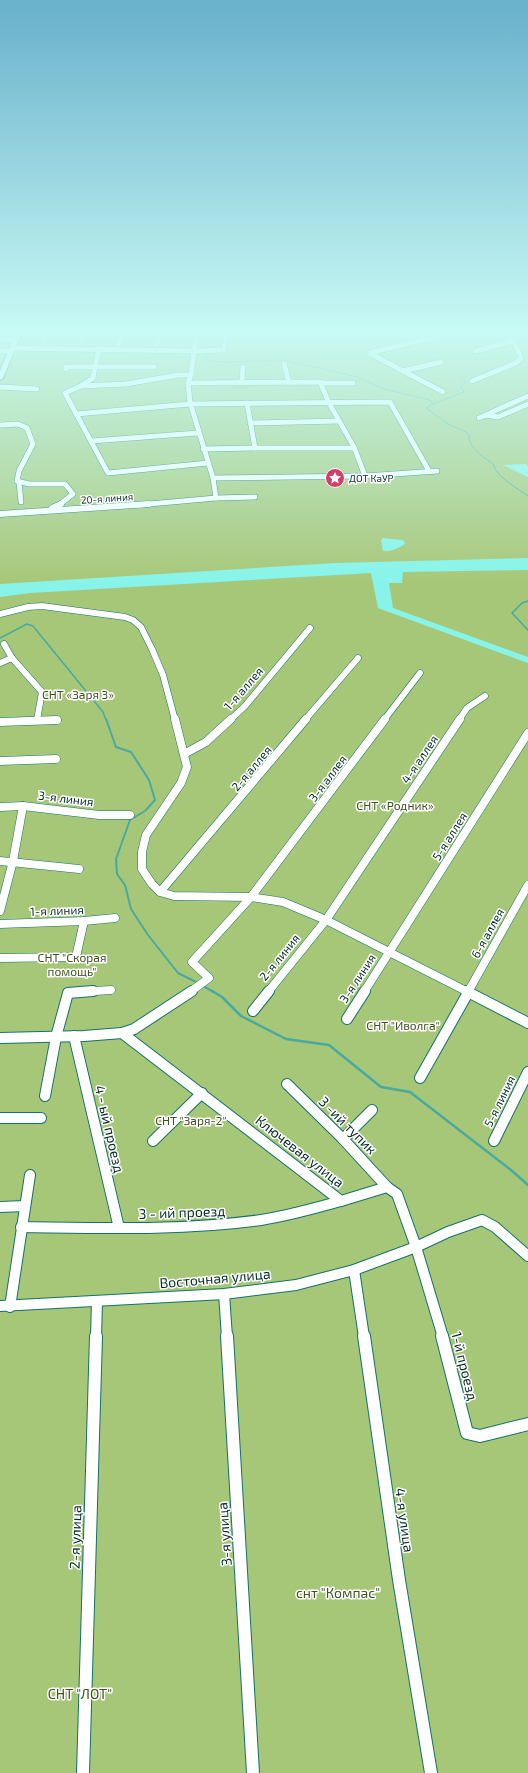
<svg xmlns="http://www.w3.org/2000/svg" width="528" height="1773" font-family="'Exo 2',sans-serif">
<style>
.green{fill:#a7c778;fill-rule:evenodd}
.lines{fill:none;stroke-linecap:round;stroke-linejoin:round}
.stream-far3{stroke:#49a9a0;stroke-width:1}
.stream-far2{stroke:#49a9a0;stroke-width:1.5}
.stream-far1{stroke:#49a9a0;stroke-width:2}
.stream{stroke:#49a9a0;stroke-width:2.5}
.minor-far4-casing{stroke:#14716a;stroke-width:6}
.minor-far3-casing{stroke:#14716a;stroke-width:7}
.minor-far2-casing{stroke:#14716a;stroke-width:9}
.minor-far1-casing{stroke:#14716a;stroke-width:12}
.minor-casing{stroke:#14716a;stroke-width:14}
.tertiary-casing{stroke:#14716a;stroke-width:2}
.minor-far4{stroke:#fff;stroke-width:5}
.minor-far3{stroke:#fff;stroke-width:6}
.minor-far2{stroke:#fff;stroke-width:8}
.minor-far1{stroke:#fff;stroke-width:10}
.minor{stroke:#fff;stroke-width:12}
.tertiary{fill:#fff;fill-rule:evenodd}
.labels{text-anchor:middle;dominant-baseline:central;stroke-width:3;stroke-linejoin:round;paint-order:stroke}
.far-poi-label{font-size:10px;fill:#062b28;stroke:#fff;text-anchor:start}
.far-street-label{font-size:10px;fill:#062b28;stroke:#fff}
.street-label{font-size:12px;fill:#062b28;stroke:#fff}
.park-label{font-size:12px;fill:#405224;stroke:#fff}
.near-street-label{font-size:14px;fill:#062b28;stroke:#fff}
.near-park-label{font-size:14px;fill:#405224;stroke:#fff}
</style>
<rect width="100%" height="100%" fill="#88f4e9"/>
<!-- green -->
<g class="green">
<path d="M0 335H423L427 338 433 337 430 335H528V467L526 464 503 465 528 477V558L335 563 0 584ZM383 538 402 540 404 541 405 544C398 548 392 552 383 551L381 540Z"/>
<polygon points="528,570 528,657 393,608 389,583 402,583 403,572"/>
<polygon points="371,573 378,608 528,663 528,1773 0,1773 0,597 30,593"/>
</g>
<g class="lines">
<!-- stream-far3 -->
<g class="stream-far3">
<polyline points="201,343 213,348"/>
<path d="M216 352 204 357 208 361 227 362 283 360 358 377 384 389 430 400 433 404 426 408 446 423 466 432 469 435C469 449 484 457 494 465 494 475 520 490 528 496"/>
<polyline points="433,404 464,392 461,386 466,382 460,375"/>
</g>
<!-- stream-far2 -->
<g class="stream-far2">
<polyline points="528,601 522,603 512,613 528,630"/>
<polyline points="0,638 27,624 33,626 103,712 106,720"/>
</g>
<!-- stream-far1 -->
<g class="stream-far1">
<polyline points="106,719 116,747 131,752 149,780 155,800 145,811 130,820 116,859 117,874 125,885 131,909 148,935 178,973 198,983"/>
<polyline points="201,985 214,992"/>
</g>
<!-- stream -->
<polyline class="stream" points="212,991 222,997 241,1016 286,1039 329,1045 381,1087 410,1092 511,1170 528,1185"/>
<defs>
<g id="minor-far4">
<polyline points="196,335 191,375 188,383 190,402 213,478 216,498"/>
<polyline points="443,335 369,353 443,392"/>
<polyline points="43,339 44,335"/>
<polyline points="0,340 15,340"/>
<polyline points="81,342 84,335"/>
<polyline points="119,344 121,335"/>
<polyline points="157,344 159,335"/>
<polyline points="13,348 193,351 224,350 226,335"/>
<polyline points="99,348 93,378 81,386 65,393 108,473 208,463"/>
<polyline points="0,351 12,351"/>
<polyline points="476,351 513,341"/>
<polyline points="284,364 289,382"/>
<polyline points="66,369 66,367 154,367"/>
<polyline points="403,371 441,362"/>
<polyline points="242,381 243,367"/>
<polyline points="472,381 516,363 521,358 511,335"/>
<polyline points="188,383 320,382 329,403 354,447 365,476"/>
<polyline points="322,383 353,383"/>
<polyline points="81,386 126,384 178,375 191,375"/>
<polyline points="0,387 37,389"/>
<polyline points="247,403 255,448 354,448"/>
<polyline points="76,414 190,404 390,402 429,471"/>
<polyline points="486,415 498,417 528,404"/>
<polyline points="479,418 528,396"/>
<polyline points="250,423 339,421"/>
<polyline points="0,425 18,424 27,428 33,444 19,471 17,481 29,484 65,484 73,494 59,505"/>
<polyline points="91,441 198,433"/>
<polyline points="203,449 255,448"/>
<polyline points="213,478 365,476 437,471"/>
<polyline points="19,482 21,502"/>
<polyline points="138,505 216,498 255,497"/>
</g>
<g id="minor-far3">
<polyline points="52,508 61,504"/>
<polyline points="0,514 149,504"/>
<polyline points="0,614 28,607 42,606 125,617 133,620 141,627 152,649 163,675 175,720"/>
<polyline points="4,644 12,658 42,692 37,720"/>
<polyline points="0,663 12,658"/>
<polyline points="53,720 57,720"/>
<polyline points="230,720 245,706 310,628"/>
<polyline points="305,720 358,658"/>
<polyline points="384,720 420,673"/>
<polyline points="459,720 467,708 485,696"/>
</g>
<g id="minor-far2">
<polyline points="175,719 187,767 181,783 146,835 142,852 142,869 152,884 160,892 174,896 251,897 283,902 326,920 468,992"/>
<polyline points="0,722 57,720"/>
<polyline points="184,754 206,742 231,719"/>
<polyline points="0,761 56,759"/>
<polyline points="0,807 23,806 99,815 130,815"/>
<polyline points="0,861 79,869"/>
<polyline points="160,892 306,719"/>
<polyline points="0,911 13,861 23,806"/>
<polyline points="0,924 84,921 115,918"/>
<polyline points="0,958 76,957 84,921"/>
<polyline points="79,992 111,990"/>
<polyline points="190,992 209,978 192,962 251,897 385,719"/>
<polyline points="268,992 326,920 460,719"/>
<polyline points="364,992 528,733"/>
<polyline points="468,992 528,885"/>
</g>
<g id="minor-far1">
<polyline points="466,991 528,1023"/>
<polyline points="253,1011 269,991"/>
<polyline points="347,1019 365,991"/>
<polyline points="122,1033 341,1201 387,1187 397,1194 416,1247 448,1232 482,1220 495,1227 528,1256"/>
<polyline points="74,1036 119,1228"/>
<polyline points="0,1038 84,1036 122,1033 134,1029 192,991"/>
<polyline points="420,1078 469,991"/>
<polyline points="287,1084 343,1139 387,1187"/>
<polyline points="45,1096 56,1037 68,993 93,991"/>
<polyline points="0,1118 41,1118"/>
<polyline points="343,1139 372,1110"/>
<polyline points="153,1141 202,1093"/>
<polyline points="494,1141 528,1072"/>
<polyline points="0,1207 25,1206"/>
<path d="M21 1227C101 1228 181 1231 261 1220 288 1216 315 1208 341 1201"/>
<polyline points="354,1270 364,1337"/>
<polyline points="224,1294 227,1337"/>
<polyline points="0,1306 224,1294 296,1285 354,1270 416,1247 443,1337"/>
<polyline points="10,1307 30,1175"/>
<polyline points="96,1337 97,1301"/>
</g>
<g id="minor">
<polyline points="227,1336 253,1773"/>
<polyline points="364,1336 399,1580 431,1773"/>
<polyline points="442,1336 467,1433 480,1436 528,1424"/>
<polyline points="83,1773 96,1336"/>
</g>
<polygon id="tertiary" points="15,335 21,335 3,378 0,380 0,371"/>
</defs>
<!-- minor-far4 casing -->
<use href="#minor-far4" class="minor-far4-casing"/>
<!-- minor-far3 casing -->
<use href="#minor-far3" class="minor-far3-casing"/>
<!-- minor-far2 casing -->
<use href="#minor-far2" class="minor-far2-casing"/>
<!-- minor-far1 casing -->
<use href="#minor-far1" class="minor-far1-casing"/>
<!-- minor casing -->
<use href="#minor" class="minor-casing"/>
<!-- tertiary casing -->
<use href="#tertiary" class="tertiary-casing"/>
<!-- minor-far4 -->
<use href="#minor-far4" class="minor-far4"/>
<!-- minor-far3 -->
<use href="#minor-far3" class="minor-far3"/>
<!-- minor-far2 -->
<use href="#minor-far2" class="minor-far2"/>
<!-- minor-far1 -->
<use href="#minor-far1" class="minor-far1"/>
<!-- minor -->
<use href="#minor" class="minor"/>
<!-- tertiary -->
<use href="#tertiary" class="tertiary"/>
</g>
<!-- sky -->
<linearGradient id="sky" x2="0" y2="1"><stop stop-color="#68b0cb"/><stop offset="0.57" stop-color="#c9faf5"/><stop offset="1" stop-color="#c9faf5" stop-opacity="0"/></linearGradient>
<rect width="528" height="583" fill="url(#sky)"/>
<!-- icons -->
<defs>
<symbol id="sight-disc" viewBox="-11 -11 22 22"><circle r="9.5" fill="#ce3f69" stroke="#fff"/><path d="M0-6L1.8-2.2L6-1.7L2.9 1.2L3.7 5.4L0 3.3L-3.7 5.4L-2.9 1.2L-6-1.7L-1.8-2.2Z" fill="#fff"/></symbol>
</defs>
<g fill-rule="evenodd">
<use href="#sight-disc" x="324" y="467" width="22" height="22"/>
</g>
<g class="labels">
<!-- far-poi labels -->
<g class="far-poi-label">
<text x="349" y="478">ДОТ КаУР</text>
</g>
<!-- far-street labels -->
<g class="far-street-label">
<text transform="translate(107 498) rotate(-4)">20-я линия</text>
</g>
<!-- street labels -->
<g class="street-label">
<text transform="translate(243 688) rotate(-49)">1-я аллея</text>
<text transform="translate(419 759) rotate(-56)">4-я аллея</text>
<text transform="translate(251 768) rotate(-50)">2-я аллея</text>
<text transform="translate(327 778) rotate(-53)">3-я аллея</text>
<text transform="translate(66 798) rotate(7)">3-я линия</text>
<text transform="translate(449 836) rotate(-58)">5-я аллея</text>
<text transform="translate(57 910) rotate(-2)">1-я линия</text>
<text transform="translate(487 933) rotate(-61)">6-я аллея</text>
<text transform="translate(279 957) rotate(-51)">2-я линия</text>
<text transform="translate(357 978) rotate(-57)">3-я линия</text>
<text transform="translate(499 1101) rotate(-64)">5-я линия</text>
</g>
<!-- park labels -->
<g class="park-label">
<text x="78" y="694">СНТ «Заря 3»</text>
<text x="395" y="805">СНТ «Родник»</text>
<text x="72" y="957">СНТ "Скорая<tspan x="72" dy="14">помощь"</tspan></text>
<text x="403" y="1025">СНТ "Иволга"</text>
<text x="191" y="1120">СНТ "Заря-2"</text>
</g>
<!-- near-street labels -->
<g class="near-street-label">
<text transform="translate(348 1125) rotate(45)">3 -ий тупик</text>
<text transform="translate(110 1129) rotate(77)">4 - ый проезд</text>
<text transform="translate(300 1151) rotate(38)">Ключевая улица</text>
<text transform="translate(182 1212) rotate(-2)">3 - ий проезд</text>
<text transform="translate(215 1278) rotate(-5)">Восточная улица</text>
<text transform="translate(465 1366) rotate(76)">1-й проезд</text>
<text transform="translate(405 1520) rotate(82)">4-я улица</text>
<text transform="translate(224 1534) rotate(-94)">3-я улица</text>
<text transform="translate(75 1537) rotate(-88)">2-я улица</text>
</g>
<!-- near-park labels -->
<g class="near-park-label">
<text x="338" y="1592">снт "Компас"</text>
<text x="80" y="1693">СНТ "ЛОТ"</text>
</g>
</g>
</svg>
